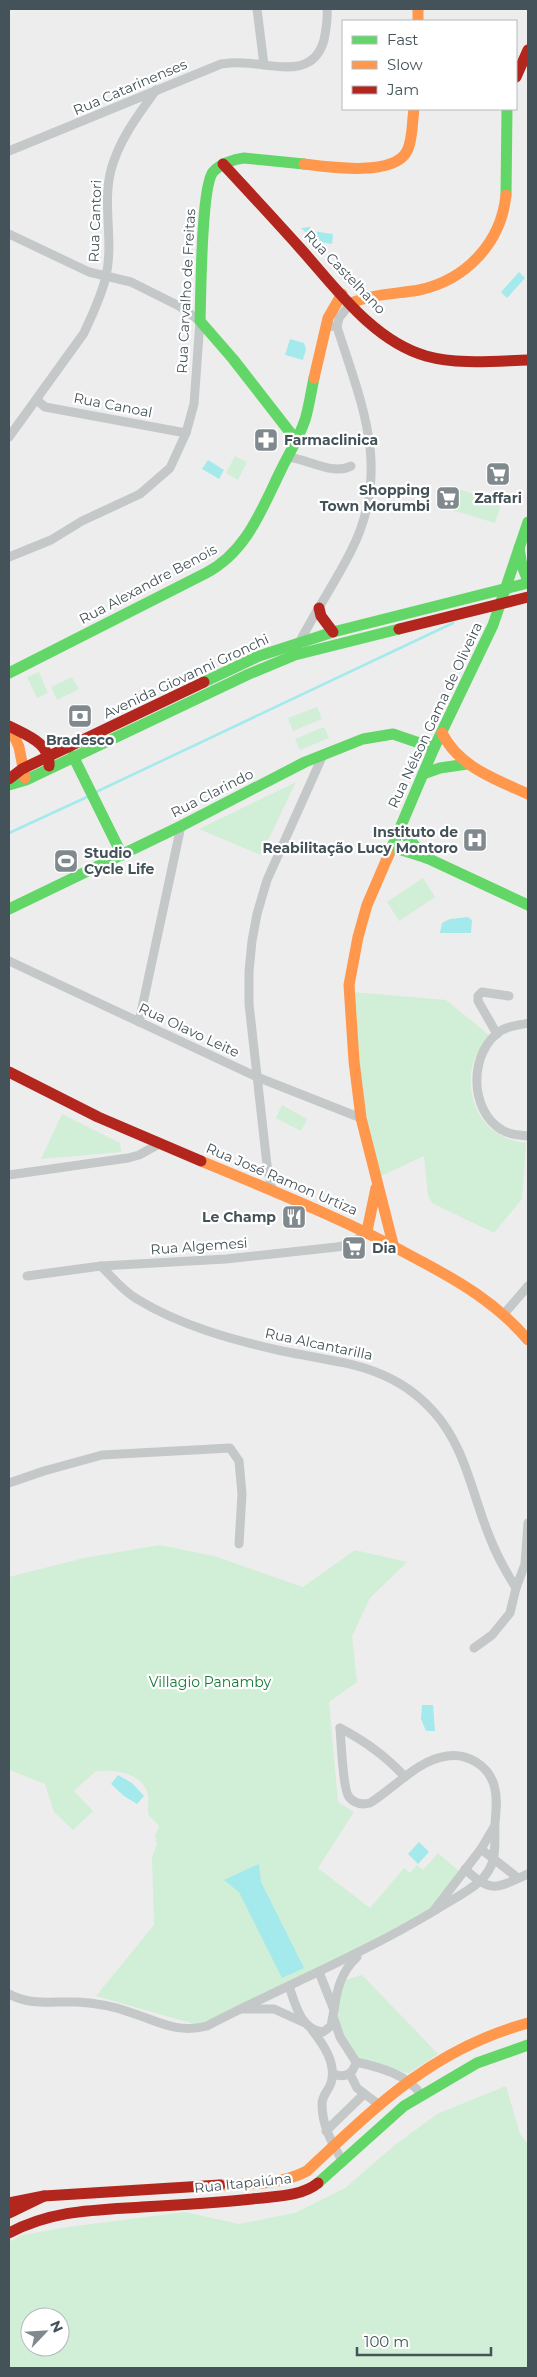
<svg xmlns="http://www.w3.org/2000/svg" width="537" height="2377" font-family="Montserrat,sans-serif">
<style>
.green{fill:#d1eed6;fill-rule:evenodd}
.water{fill:#a4e9ec}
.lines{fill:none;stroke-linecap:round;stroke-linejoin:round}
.stream{stroke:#a4e9ec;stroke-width:2.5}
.street{stroke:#c4c8c9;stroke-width:9}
.fast{stroke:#63d668;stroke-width:11}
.slow{stroke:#ff974d;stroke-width:11}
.jam{stroke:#b3261e;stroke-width:11}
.labels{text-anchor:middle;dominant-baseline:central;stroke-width:4.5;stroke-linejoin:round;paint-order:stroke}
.street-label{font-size:14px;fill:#445359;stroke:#fff}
.poi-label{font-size:14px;font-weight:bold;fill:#445359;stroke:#fff;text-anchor:start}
.park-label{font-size:14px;fill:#167a37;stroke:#fff}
</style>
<rect width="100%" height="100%" fill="#eeeded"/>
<!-- green -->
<g class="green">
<polygon points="235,456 247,462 238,480 226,473"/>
<polygon points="458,489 502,502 495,523 452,510"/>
<polygon points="39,672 48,693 37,698 27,677"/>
<polygon points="72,677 79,689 57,700 51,687"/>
<polygon points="317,707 322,719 293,731 288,718"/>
<polygon points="324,727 329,738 300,750 295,739"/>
<polygon points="296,782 261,855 199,829"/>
<polygon points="423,878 435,897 399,921 387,902"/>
<path d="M352 992 446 1000 489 1035C481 1046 473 1058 471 1073 468 1110 489 1139 526 1143L522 1199 494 1233 432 1203 428 1196 424 1156 377 1178 366 1128Z"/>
<polygon points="282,1105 307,1119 301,1131 276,1118"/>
<polygon points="62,1114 120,1143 121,1152 41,1159"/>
<path d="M160 1545 214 1556 303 1587 355 1550 407 1562 370 1598 352 1636 357 1682 329 1702 338 1802 354 1812 318 1868 370 1908 404 1868 410 1873 417 1865 423 1870 438 1853 459 1871 432 1908 361 1947 198 2025 96 1996 154 1925 152 1857 157 1844 155 1836 159 1826 148 1814C148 1807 149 1797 147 1791 138 1771 114 1770 96 1771L74 1791 93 1811 73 1830 54 1812 45 1784 9 1770V1577L84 1558Z"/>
<polygon points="362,1975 438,2054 409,2073 392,2071 358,2059 343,2037 336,2018 343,1981"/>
<path d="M506 2086 520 2134 528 2144V2368H9V2242L22 2235 68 2227 185 2212 239 2224 295 2213 345 2188 395 2145 437 2114ZM30 2317H60V2347H30Z"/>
</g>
<!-- water -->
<g class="water">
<polygon points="310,227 312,231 333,234 332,244 315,241 301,228"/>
<polygon points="519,272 525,278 507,298 501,292"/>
<polygon points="290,339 304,343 306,349 303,360 285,355"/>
<polygon points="208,460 224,470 219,479 202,469"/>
<polygon points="468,917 472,920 471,933 440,933 442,923 450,919"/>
<polygon points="422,1705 433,1705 435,1731 426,1731 421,1719"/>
<polygon points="118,1775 132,1783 144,1796 137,1804 124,1796 111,1784"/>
<polygon points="419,1842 429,1852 418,1864 408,1854"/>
<polygon points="259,1864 261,1882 304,1968 282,1978 239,1892 224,1880"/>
</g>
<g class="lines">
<!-- stream -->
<g class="stream">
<polyline points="96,792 453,623"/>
<polyline points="9,833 87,797"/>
</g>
<!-- street -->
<g class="street">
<polyline points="257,9 264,65"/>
<path d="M9 151 221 64C228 63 236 62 244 63 273 64 313 80 324 40 326 30 328 19 327 9"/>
<polyline points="9,234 89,272 131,282 179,306 200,321 194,404 186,433 170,468 140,494 82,521 51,540 9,557"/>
<polyline points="337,327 339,318 351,303"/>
<polyline points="37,400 45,407 186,433"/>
<path d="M9 437 84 333C92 315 102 295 106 276 114 241 102 204 111 170 119 140 138 115 156 90"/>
<path d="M287 457C306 458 333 476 351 466"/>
<path d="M299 643C315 612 335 583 351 551 392 471 362 405 337 327L326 325"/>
<polyline points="9,961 257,1077 361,1118"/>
<polyline points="139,1022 181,826"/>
<path d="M528 1023C520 1025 509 1026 502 1030 469 1050 468 1110 502 1130 510 1135 519 1135 528 1136"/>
<polyline points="497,1034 478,1001 478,996 482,992 509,996"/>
<polyline points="9,1175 128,1158 139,1155 159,1144"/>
<polyline points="272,1190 267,1165 249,1004 249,971 252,941 257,914 267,880 323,755"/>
<path d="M101 1266C112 1277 123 1291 137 1299 181 1326 233 1340 282 1351 340 1363 391 1364 433 1411 466 1447 472 1495 490 1538 497 1556 506 1572 516 1588"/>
<polyline points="27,1276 101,1266 226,1259 337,1247 352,1244 367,1231"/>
<polyline points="504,1314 528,1286"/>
<polyline points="9,1483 44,1471 102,1455 230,1448 239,1461 242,1494 239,1544"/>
<polyline points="474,1648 492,1635 510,1613 516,1588 525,1564 528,1523"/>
<path d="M340 1728C365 1741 386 1756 405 1777"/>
<polyline points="481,1849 518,1878"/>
<path d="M465 1869C492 1895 498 1887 528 1874"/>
<polyline points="435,1909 481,1849 494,1827"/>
<path d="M289 1986C295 2004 301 2030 323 2032L331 2026 334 2010 319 1972"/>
<path d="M9 1994C31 2006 52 2001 77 2002 94 2003 113 2006 129 2012 158 2021 176 2034 207 2026 282 1987 361 1955 434 1911 449 1901 465 1894 479 1882 499 1864 494 1847 495 1823 496 1811 498 1798 494 1785 488 1765 467 1753 447 1756 417 1760 395 1788 370 1803 362 1805 355 1804 349 1797 343 1790 341 1740 340 1728"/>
<polyline points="244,2009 274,2009 305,2023"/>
<path d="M334 2010C337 1989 341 1972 357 1957"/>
<path d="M334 2019 340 2037 356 2062C379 2067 409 2075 421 2095"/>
<path d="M312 2030C323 2044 337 2063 331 2083 329 2090 322 2095 322 2104 322 2126 332 2143 343 2162"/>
<path d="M333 2074C345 2078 353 2075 356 2062"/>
<polyline points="350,2074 357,2088 378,2104"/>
<polyline points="326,2131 364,2094"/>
</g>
<!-- fast -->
<g class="fast">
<polyline points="506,195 507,109"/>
<path d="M296 440 233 359 200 321C201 295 201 187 213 172 220 164 234 159 244 158L304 164"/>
<polyline points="519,548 522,566 528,581"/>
<path d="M9 673 206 573C246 552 261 511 280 472 288 455 299 438 305 420 309 407 311 392 314 378"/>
<polyline points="204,682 259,656 333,632 528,583"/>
<polyline points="73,756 122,855"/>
<polyline points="423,774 440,768 467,764"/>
<polyline points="9,785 26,780 249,674 295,655 399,629"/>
<polyline points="400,829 426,858"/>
<polyline points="392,847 427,858 528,905"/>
<polyline points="389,854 434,748 493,625 528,522"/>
<polyline points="9,909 181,826 305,762 363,739 393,734 434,748"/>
<polyline points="318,2183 404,2106 477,2063 528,2045"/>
</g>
<!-- slow -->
<g class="slow">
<polyline points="418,9 418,21"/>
<path d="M304 164C328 167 394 177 407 151 413 140 412 121 414 109"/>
<path d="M351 303C373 294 396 294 419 290 466 280 501 243 506 195"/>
<polyline points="314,378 328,318 342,294"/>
<polyline points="10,727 19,747 25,778"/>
<path d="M442 733C459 767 495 779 528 794"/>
<polyline points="389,854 367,905 358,937 349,985 354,1061 361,1118 393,1244"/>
<path d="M201 1161C273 1191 346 1220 415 1258 457 1280 497 1303 528 1340"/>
<polyline points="367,1231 376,1188"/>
<path d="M220 2185C250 2184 280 2185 307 2171 376 2106 433 2049 528 2023"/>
</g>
<!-- jam -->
<g class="jam">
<polyline points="516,77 528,50"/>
<path d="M223 164C249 192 275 220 300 248 335 287 373 341 426 356 458 365 495 361 528 360"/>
<polyline points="319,608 321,616 333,632"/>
<polyline points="399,629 528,597"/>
<path d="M9 726C26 735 51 743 49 766"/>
<polyline points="9,779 22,769 204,682"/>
<polyline points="9,1072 98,1117 201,1161"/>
<polyline points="9,2203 44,2196 220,2185"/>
<polyline points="9,2213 44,2196"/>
<path d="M9 2233C52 2210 95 2210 142 2207 179 2205 216 2203 252 2199 274 2196 301 2197 318 2183"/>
</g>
</g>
<!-- icons -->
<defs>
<symbol id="pharmacy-square" viewBox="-11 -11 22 22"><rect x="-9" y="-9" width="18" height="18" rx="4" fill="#80898d" stroke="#fff"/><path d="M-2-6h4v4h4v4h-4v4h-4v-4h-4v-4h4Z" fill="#fff"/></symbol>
<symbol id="supermarket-square" viewBox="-11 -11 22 22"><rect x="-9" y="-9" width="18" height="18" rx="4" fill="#80898d" stroke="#fff"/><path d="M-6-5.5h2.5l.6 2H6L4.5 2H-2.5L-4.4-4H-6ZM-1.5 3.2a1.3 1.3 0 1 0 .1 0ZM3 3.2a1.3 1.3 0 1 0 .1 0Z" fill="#fff"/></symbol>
<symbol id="bank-square" viewBox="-11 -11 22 22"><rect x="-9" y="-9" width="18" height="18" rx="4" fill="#80898d" stroke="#fff"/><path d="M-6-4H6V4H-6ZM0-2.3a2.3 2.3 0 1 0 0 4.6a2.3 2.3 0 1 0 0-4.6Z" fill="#fff"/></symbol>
<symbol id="hospital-square" viewBox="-11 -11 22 22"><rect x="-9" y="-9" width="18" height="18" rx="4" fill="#80898d" stroke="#fff"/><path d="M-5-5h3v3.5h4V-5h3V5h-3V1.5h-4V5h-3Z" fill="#fff"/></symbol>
<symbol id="stadium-square" viewBox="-11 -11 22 22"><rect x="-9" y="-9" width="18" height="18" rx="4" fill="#80898d" stroke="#fff"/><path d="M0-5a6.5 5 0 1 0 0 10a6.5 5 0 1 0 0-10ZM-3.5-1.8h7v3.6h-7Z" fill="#fff"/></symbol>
<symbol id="restaurant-square" viewBox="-11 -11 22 22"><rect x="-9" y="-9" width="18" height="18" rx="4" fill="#80898d" stroke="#fff"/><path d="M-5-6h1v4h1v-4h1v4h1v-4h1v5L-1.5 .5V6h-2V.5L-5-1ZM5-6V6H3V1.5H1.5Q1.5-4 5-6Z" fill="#fff"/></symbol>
</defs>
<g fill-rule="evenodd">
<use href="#pharmacy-square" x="252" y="426" width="28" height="28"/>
<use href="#supermarket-square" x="484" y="460" width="28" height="28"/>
<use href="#supermarket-square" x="434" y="484" width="28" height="28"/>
<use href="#bank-square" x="66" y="702" width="28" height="28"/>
<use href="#hospital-square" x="461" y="826" width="28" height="28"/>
<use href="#stadium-square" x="52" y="847" width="28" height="28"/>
<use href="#restaurant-square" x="280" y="1203" width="28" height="28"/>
<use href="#supermarket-square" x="340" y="1234" width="28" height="28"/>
</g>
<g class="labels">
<!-- street labels -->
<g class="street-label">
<text transform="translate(130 87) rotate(-23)">Rua Catarinenses</text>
<text transform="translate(95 221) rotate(-88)">Rua Cantori</text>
<text transform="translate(345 272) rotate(46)">Rua Castelhano</text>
<text transform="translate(186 291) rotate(-87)">Rua Carvalho de Freitas</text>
<text transform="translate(113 405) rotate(11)">Rua Canoal</text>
<text transform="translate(148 584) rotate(-28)">Rua Alexandre Benois</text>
<text transform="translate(186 676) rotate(-25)">Avenida Giovanni Gronchi</text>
<text transform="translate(435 715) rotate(-65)">Rua Nélson Gama de Oliveira</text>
<text transform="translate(212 793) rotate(-27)">Rua Clarindo</text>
<text transform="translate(189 1030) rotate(25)">Rua Olavo Leite</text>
<text transform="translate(282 1179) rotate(23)">Rua José Ramon Urtiza</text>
<text transform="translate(199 1246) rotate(-4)">Rua Algemesi</text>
<text transform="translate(319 1344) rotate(12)">Rua Alcantarilla</text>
<text transform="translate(243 2183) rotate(-6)">Rua Itapaiúna</text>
</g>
<!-- poi labels -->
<g class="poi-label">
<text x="284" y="440">Farmaclinica</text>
<text x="430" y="490" text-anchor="end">Shopping<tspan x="430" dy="16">Town Morumbi</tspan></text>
<text x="498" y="498" text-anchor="middle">Zaffari</text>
<text x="80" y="740" text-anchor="middle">Bradesco</text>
<text x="458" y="832" text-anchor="end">Instituto de<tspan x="458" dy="16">Reabilitação Lucy Montoro</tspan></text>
<text x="84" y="853">Studio<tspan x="84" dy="16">Cycle Life</tspan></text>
<text x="276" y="1217" text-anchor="end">Le Champ</text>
<text x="372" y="1248">Dia</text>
</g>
<!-- park labels -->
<g class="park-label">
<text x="210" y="1682">Villagio Panamby</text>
</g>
</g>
<!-- border -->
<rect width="537" height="2377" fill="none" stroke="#445359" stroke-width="20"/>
<!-- legend -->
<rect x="342" y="20" width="175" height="90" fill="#ffffff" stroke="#b4babd"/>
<rect x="352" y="36" width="25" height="8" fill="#63d668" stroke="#b4babd"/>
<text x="387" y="45" font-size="15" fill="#445359">Fast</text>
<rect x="352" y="61" width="25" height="8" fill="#ff974d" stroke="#b4babd"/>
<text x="387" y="70" font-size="15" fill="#445359">Slow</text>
<rect x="352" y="86" width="25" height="8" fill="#b3261e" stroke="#b4babd"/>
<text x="387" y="95" font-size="15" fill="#445359">Jam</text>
<!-- north arrow -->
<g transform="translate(45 2332) rotate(65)"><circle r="24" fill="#ffffff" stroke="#b4babd"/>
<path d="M0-4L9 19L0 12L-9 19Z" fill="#80898d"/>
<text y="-8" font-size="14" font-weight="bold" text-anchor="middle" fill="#445359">N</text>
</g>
<!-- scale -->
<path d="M357 2347v8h134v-8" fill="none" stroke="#445359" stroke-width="2.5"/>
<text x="364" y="2347" font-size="15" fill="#445359" stroke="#ffffff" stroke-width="4" paint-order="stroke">100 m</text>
</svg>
